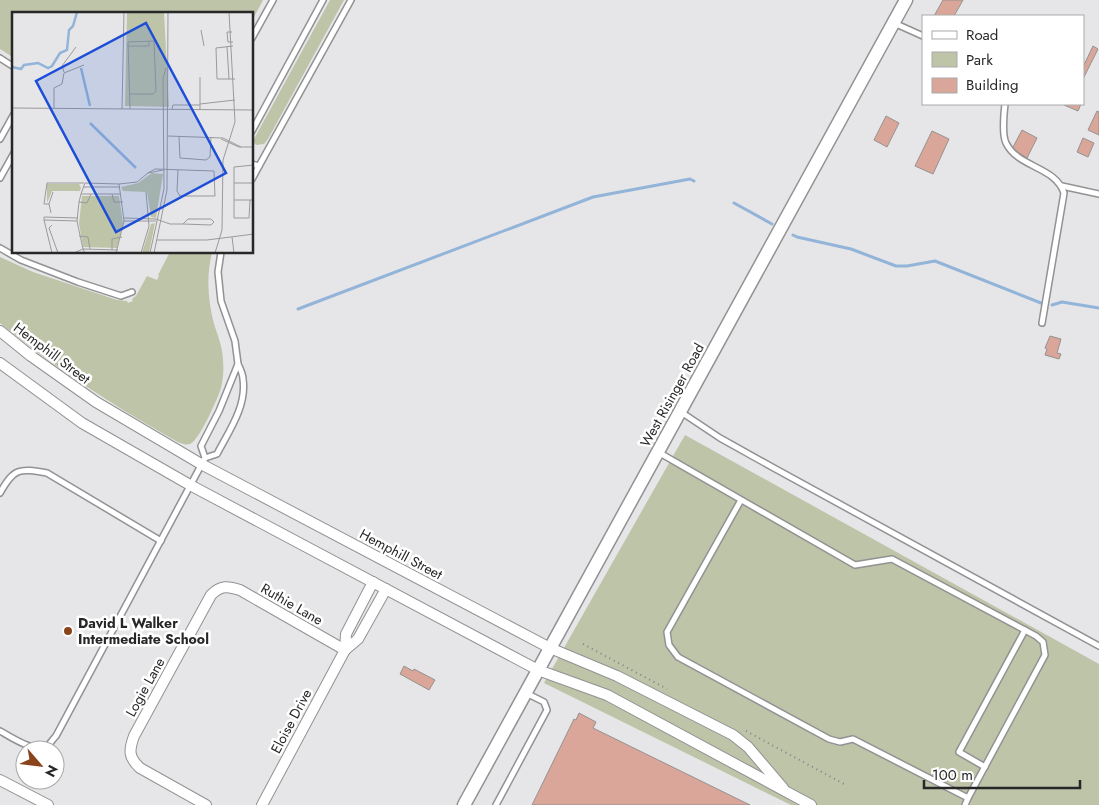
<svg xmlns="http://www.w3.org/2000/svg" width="1099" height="805" font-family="Jost,sans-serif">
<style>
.green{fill:#bdc4a8}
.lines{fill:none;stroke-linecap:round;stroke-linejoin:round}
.stream{stroke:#93b4d9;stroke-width:3}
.building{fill:#daa699;stroke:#949291}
.service-casing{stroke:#929193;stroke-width:8}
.minor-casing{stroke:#929193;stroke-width:12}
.tertiary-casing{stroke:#929193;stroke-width:15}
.path{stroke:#838385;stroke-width:2;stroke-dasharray:1 4;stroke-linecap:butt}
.service{stroke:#fff;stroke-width:5}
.minor{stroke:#fff;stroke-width:10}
.tertiary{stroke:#fff;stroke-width:12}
.poi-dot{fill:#89441c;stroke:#fff;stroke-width:2}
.labels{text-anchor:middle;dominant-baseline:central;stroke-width:5;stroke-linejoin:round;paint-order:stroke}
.street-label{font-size:14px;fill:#272728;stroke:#fff}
.poi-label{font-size:14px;font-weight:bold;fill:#272728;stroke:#fff;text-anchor:start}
.inset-river{fill:none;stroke:#93b4d9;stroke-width:2.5}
.inset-road{fill:none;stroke:#9a9a9b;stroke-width:1}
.view{fill:#1d4ed8;fill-opacity:0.15;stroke:#1d4ed8;stroke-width:2.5}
.inset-edge{fill:none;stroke:#272728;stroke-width:2.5}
</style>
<rect width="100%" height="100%" fill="#e6e6e8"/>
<!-- green -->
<g class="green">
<polygon points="0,0 263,0 253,19 252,14 14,14 14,58 0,49"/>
<polygon points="330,0 344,0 268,139 264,144 256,145 254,143 254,139"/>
<path d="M170 252 212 253C206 276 208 301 214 324 218 336 223 349 223 361 224 370 223 379 221 388 218 398 199 441 190 444 182 446 175 440 169 437 109 403 53 366 0 323V257L33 272 117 300 127 301 128 303 133 301 132 299 136 296 147 276 157 280 159 276 158 275Z"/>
<polygon points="685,435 1099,664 1099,805 791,805 544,683"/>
</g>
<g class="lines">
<!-- stream -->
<g class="stream">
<polyline points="734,203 772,224"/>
<polyline points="793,235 797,237 851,249 896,266 907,266 935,261 1041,303"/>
<polyline points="1052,305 1062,302 1099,308"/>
<polyline points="298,309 593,197 690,179 694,181"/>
</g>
</g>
<!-- building -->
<g class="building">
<polygon points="943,0 963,0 954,16 934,16"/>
<polygon points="1093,46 1098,49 1083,79 1083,67"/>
<polygon points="1065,104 1081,104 1078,111 1064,105"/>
<polygon points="1097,111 1099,112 1099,135 1088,130"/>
<polygon points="886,116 899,123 887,147 874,140"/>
<polygon points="1022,130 1037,138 1027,158 1012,149"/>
<polygon points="932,131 949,139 933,174 915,166"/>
<polygon points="1083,138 1094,143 1088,157 1077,152"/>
<polygon points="1050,336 1061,339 1057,353 1061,354 1059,359 1045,355 1047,349 1045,348"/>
<polygon points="404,666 413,671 414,669 435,680 429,690 400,674"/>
<polygon points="579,713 596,722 593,728 750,805 532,805 574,719 576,720"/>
</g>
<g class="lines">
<defs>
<g id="service">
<polyline points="894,23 923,36"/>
<polyline points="252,38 273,0"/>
<polyline points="0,58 14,67"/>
<path d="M1005 104C1004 113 1002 135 1006 143 1018 168 1055 166 1064 193L1042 323"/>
<polyline points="252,131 323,0"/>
<polyline points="0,139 14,114"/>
<polyline points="252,164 259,166 252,179"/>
<polyline points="259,166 351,0"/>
<polyline points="0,178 14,153"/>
<polyline points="1062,186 1099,194"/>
<polyline points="0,248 21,260 78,282 121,296 132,292"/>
<polyline points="221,252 218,272 221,301 235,341 238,364"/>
<polyline points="681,412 720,438 772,467 1099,646"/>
<polyline points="658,452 855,565 892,559 1036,636 1043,642 1045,655 968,798 853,739 840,742 829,739 678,657 669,645 667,632 741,500"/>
<path d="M0 493C14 468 19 468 47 473L161 541"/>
<path d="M0 731C11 737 34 753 47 746 50 744 53 739 56 736L205 458 217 454C229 431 247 406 243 379 243 374 240 368 238 364L219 411 201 446 205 458"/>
<polyline points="985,767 959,752 1025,630"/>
<polyline points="496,805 547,710 544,702 526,693"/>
<polyline points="965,805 968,798"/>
</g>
<g id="minor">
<polyline points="0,331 31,356 96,402 201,464 550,648 617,676 733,735 748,747 783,788"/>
<polyline points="0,363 82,423 190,485 538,670 607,695 811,805"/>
<polyline points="345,650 346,634 373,582"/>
<polyline points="0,780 48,805"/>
<path d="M206 805 140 768C128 757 129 750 134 736L211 595C221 585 228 586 240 590L345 650"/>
<polyline points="262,805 345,650 358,639 386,589"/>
</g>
<polyline id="tertiary" points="464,805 906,0"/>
</defs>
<!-- service casing -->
<use href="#service" class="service-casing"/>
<!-- minor casing -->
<use href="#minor" class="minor-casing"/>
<!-- tertiary casing -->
<use href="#tertiary" class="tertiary-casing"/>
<!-- path -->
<g class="path">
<polyline points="583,644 667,689"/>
<polyline points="746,731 844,784"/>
</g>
<!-- service -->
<use href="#service" class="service"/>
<!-- minor -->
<use href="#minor" class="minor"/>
<!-- tertiary -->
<use href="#tertiary" class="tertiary"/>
</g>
<!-- markers -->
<circle class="poi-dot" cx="68" cy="631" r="5"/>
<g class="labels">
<!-- street labels -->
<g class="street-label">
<text transform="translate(52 353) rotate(37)">Hemphill Street</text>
<text transform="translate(672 395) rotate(-61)">West Risinger Road</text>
<text transform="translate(401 554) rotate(28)">Hemphill Street</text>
<text transform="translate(292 604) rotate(30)">Ruthie Lane</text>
<text transform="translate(145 687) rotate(-61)">Logie Lane</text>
<text transform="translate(291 721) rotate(-62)">Eloise Drive</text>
</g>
<!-- poi labels -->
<g class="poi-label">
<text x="78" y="623">David L Walker<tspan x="78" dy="16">Intermediate School</tspan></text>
</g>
</g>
<!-- overview -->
<g transform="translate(12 12)">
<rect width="241" height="241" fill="#e6e6e8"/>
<path d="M115 0H152L157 95 113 94ZM140 161 151 162 144 206 139 205 135 180 111 179 109 175 126 171ZM35 172H67L69 176 68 179H40L35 191ZM70 184H107L111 211 105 236 71 235 67 211ZM143 211 137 241H130L139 212Z" fill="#bdc4a8"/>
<path class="inset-river" d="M0 55 9 57 12 53 26 51 36 56 40 54 48 41 55 38 57 18 61 14 65 0M69 56 78 94M78 111 124 156"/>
<path class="inset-road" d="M189 18 192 34M220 20H215L216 30H221M115 34H137V29M221 34 204 36 205 67H223M215 35 217 67M52 60 50 54 64 35M188 65V98M188 92 223 88M0 96 242 98M42 96V76L50 72 52 61 72 53M110 97 112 0M118 97 116 30 142 29 144 79 141 82H118M160 97 161 93H188M156 124 211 126 229 135M167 125 168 146 194 148 198 145 199 125M209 127 227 135H242M151 158 136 161 143 157 202 159 203 184H168L165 179 166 158M222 171H242M107 172 73 171 69 182H109M71 175H108M69 182 67 190 75 191 79 182M100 182 102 190H111M222 188H242M238 188 237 206H222V155L242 153M37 192H32L35 171H72M39 201 37 192 41 180M66 206 32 205V208L65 209 67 190M112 206 144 207 158 212H171L199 213 202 210 199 207H176L171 212M32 208 40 241M112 209H144M40 213 37 216 46 241M67 224 76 225 78 237M220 225 222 241M145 228H195L242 222M100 238V227L110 225M62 241 71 237 65 209M73 241 71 237 106 238M104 241 112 209 107 172 125 170 136 161M129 241 137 214 134 180M138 241 152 177 151 66 154 56M142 241 155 178 156 0M203 241 210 218 211 148 223 110 217 0"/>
<path class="view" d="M134 11 214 161 104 220 24 69Z"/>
<rect width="241" height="241" class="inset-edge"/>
</g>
<!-- legend -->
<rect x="922" y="15" width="162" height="90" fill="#ffffff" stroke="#a9a9a9"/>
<rect x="932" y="31" width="25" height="8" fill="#ffffff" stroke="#a9a9a9"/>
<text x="966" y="40" font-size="15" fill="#272728">Road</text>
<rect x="932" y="52" width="25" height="15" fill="#bdc4a8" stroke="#a9a9a9"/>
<text x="966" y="65" font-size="15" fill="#272728">Park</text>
<rect x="932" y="78" width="25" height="15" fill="#daa699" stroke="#a9a9a9"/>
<text x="966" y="90" font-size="15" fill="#272728">Building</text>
<!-- north arrow -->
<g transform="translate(40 765) rotate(118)"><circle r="24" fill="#ffffff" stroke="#a9a9a9"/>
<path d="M0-4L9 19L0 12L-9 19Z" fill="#89441c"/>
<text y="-8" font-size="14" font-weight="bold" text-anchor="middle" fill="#272728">N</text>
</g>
<!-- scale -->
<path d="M924 780v8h156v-8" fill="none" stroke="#272728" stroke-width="2.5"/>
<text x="932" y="780" font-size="15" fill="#272728" stroke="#ffffff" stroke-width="4" paint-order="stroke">100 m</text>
</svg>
